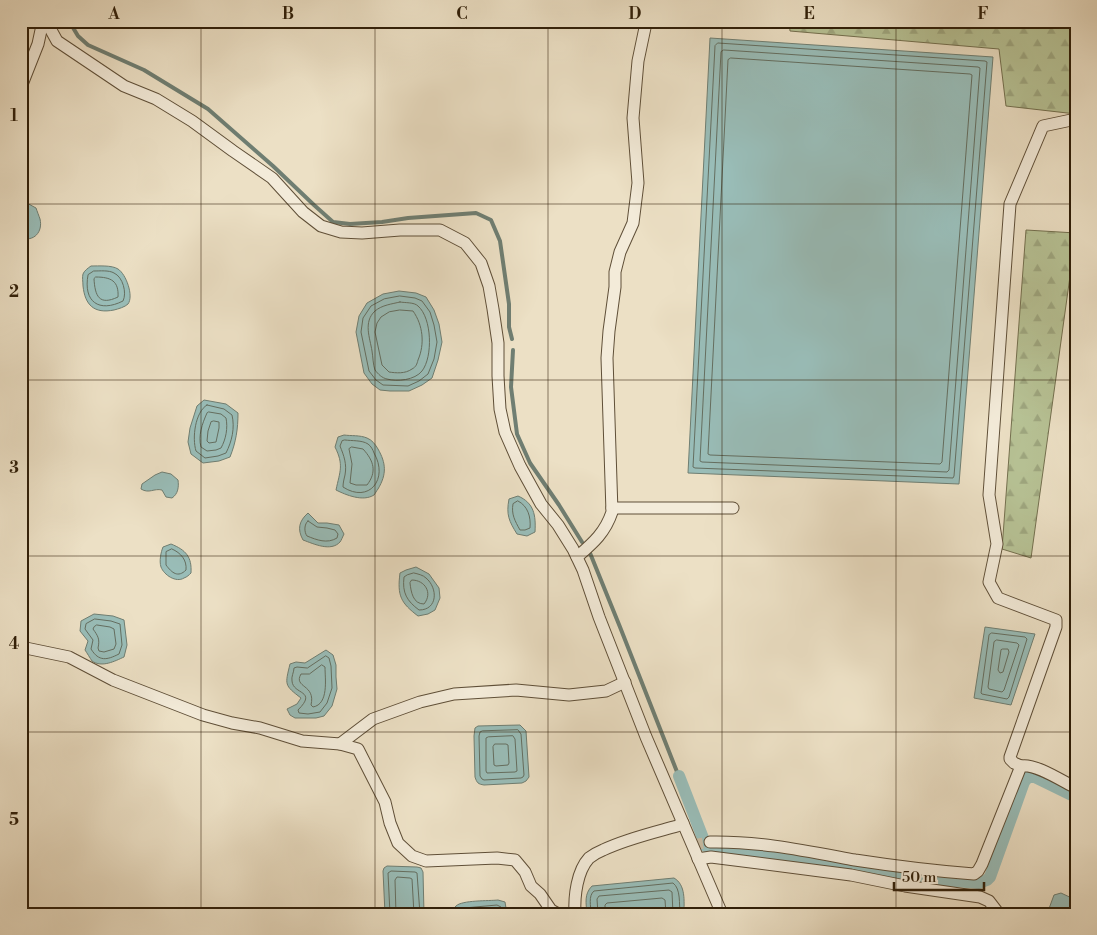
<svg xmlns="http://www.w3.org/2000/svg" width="1097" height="935" font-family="'Libre Bodoni',serif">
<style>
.forest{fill:url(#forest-firs);stroke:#74704f}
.water{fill:#99bdb8;stroke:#6f7e72}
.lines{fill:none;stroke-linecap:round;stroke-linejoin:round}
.shore{stroke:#646e60;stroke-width:1}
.stream{stroke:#6f7e72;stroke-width:4}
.canal{stroke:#99bdb8;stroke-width:12}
.street-tunnel{stroke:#c6b99f;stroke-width:11;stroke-dasharray:11 5.5;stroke-linecap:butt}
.street-casing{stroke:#5f4f38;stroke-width:13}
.street{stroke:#f3ebd9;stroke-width:11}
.grid{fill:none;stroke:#301f09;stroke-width:1;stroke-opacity:0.55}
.neatline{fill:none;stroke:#301f09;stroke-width:2}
.grid-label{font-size:16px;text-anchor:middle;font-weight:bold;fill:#301f09}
</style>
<defs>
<pattern id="forest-firs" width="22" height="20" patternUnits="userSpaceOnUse" patternTransform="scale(1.25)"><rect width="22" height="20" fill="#b7c295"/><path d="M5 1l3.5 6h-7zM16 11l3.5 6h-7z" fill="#9ea67f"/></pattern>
</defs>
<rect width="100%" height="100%" fill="#ece0c5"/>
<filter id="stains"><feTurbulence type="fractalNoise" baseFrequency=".004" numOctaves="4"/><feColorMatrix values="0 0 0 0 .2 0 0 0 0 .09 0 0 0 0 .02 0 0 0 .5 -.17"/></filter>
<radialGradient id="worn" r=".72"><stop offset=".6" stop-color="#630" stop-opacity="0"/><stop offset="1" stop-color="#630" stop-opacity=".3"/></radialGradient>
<!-- forest -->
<g class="forest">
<polygon points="789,21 1076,21 1076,114 1006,106 999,49 790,31"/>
<polygon points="1026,230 1076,233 1031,558 1002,549"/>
</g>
<!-- water -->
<g class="water">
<polygon points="710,38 993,57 959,484 688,473"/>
<path d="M21 202H25L36 208C37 211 39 216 40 219 43 232 34 242 21 238Z"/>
<path d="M91 266C98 266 112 265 118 269 126 274 134 296 128 304 125 307 118 309 114 310 94 314 85 305 83 286 83 282 82 277 83 274 84 271 88 268 91 266Z"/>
<polygon points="399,291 416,293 426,297 434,310 439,324 442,342 438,360 432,378 422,385 409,391 390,391 380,390 372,384 364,373 356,332 359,316 367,303 383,294"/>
<path d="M204 400 226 404 238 413C238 429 236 442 230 457L219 461 203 463 191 454 188 442 190 428 197 406Z"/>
<path d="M344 435C351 436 360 435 367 438 372 440 375 444 378 449 386 463 387 474 378 489 377 490 375 494 374 495 363 502 346 495 336 490 340 471 344 465 335 447L338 437Z"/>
<path d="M162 472 171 474 178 480C179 487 178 494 172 498L166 497 162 490C154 488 149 494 141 489L142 484 155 475Z"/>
<path d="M518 496C534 503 536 515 535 532L527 536 517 534C509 521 506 515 509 499Z"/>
<path d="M308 513 318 523H327L339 525 344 534C343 536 341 541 340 542 331 552 314 544 303 540 297 529 299 521 308 513Z"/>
<path d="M171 544C186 550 192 557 191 573 189 575 187 577 184 578 176 583 164 575 161 567 159 561 161 552 163 547Z"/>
<path d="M416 567 429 574 439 588 440 598 435 610 428 614 418 616C401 603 397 596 400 573L406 570Z"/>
<path d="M94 614 113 616 124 620 127 645 124 657C115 661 102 668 92 661 90 658 87 653 85 650L88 641 80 631 81 621Z"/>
<polygon points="985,627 1035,634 1011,705 974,698"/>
<path d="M326 650 333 655 336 665V677L337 689 332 706 324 716 316 718H295L290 715 287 709 297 704 301 698C284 685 285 685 290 664L296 662 305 663Z"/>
<path d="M520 725 526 731 529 777 526 781 522 783 484 785C478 784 477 783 475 777L474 736 475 728 478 726Z"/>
<polygon points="387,866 417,867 421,868 423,872 424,914 385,914 383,871 384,868"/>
<path d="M674 878C686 885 684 901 684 914H587C586 903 584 894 592 886Z"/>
<polygon points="1061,893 1076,900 1076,914 1047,914 1054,895"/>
<path d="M498 900 505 902 507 914H454C454 910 453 909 456 906 462 900 489 901 498 900Z"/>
</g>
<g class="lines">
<!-- shore -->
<g class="shore">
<polygon points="718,43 985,61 987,62 954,476 953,478 695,468 693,467 715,46"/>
<polygon points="724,50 978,67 980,68 949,470 947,472 702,462 700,461 721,52"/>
<polygon points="731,58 970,74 972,75 942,462 940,464 710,455 708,454 728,60"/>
<path d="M94 271C100 271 109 270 114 273 123 277 127 293 123 301 99 313 83 302 88 275Z"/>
<path d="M96 277C111 277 119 281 118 297 99 306 95 296 94 279Z"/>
<polygon points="400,296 415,298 422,301 430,312 434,325 437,342 434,359 428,374 419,381 408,386 383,385 376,380 369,371 361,332 363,318 371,306 384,299"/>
<path d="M400 302C405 303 414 302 418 306 432 318 433 357 422 371 415 380 397 382 387 379 382 378 378 374 375 370 373 365 373 357 372 351 370 338 363 322 375 311 382 305 392 304 400 302Z"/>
<path d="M400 310 413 311C423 325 425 344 418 360 417 364 416 367 412 369 405 374 396 373 389 372L382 365 375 332 377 323 381 317 389 312Z"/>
<path d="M207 405 224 409 232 415C235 428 232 441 226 453L218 456 205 458 196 451C192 438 195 412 207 405Z"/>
<path d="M209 412 221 414 226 418C228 428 226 439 221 448L216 450 207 451 201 447C198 436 202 424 207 413Z"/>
<polygon points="214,421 219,422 219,428 216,442 209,443 207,441 208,431 211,422"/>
<path d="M345 440C352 441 362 440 368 444 371 446 373 450 374 453 389 479 369 504 343 487 343 483 344 479 345 475 347 464 344 456 340 446L342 441Z"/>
<path d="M352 447 363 449C374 461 377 472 367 485H356L350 483 352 464 349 449Z"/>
<path d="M518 501C528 506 531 517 530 528L525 530H520C515 521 511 514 513 504Z"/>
<path d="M308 521 317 527 327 528 335 530 338 534 337 538C327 544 317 540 307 536 304 532 304 524 308 521Z"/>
<path d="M172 549C181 553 187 560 186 570 178 578 172 573 166 565V552Z"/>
<path d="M414 573C418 574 423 575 426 578 438 588 438 610 419 610 407 601 402 593 404 577L407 575Z"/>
<path d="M412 580C425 580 433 593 424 604 413 604 411 592 410 583Z"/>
<path d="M95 619 111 621 120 624 122 645 119 654C107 660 99 662 91 649L93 640 85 629 86 624Z"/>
<path d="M97 625 110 627 114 629 116 644 114 649 104 652 99 651 98 648C100 639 98 636 93 629L94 627Z"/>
<polygon points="992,633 1025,637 1027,639 1009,697 1007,699 982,694 981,693 989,635"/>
<polygon points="997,640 1017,643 1019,645 1004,690 1002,692 989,689 988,687 994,642"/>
<polygon points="1003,649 1008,649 1009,652 1003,672 1000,673 998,670 1001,650"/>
<path d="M326 656 329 658 331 666 332 688 327 703 320 712 308 714 299 713 298 710C318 690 293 695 292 681 291 677 294 672 294 668L297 667 307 668Z"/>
<path d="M322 665 325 667C325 679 329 704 313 707L311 705C316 684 293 688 301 674H309Z"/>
<polygon points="518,730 521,734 524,775 523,777 521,778 484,780 482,779 480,776 479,736 480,732 482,731"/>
<polygon points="513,736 515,739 517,771 515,772 487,773 486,771 486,738 488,737"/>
<polygon points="495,744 506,744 508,745 509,763 508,765 496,766 494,765 493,747"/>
<polyline points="390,914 388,873 391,871 415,872 417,873 420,914"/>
<polyline points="396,914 395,880 397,877 410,878 412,879 414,914"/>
<polyline points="459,914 460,909 464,908 497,905 501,907 502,914"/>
<path d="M591 914C591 906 588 896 594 891L673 883C681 889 679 904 680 914"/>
<polyline points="598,914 597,899 599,896 669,890 672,892 673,914"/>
<polyline points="605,914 605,905 607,903 662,898 665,900 666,914"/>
</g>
<!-- stream -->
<g class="stream">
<polyline points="69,21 78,36 88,45 144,70 208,109 273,166 314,205 333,222 350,224 382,222 408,218 476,213 491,220 500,241 509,304 509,327 512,339"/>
<polyline points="513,350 511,387 517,434 530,463 559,505 582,542"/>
<polyline points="590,553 620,627 681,782"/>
</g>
<!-- canal -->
<polyline class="canal" points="679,776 706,846 759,852 842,864 931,879 979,883 987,880 990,877 1024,782 1028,777 1035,777 1076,797"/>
<!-- street-tunnel -->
<polyline class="street-tunnel" points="692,845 710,842"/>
<defs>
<g id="street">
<polyline points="46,21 57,41 124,86 156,99 192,121 233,151 272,178 303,212 321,226 341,232 362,233 400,230 440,230 465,243 481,263 489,286 493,309 498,343 498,376 500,409 505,432 520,466 541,504 558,525 573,549 583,570 599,617 646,737 722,914"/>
<polyline points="21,87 38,44 43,21"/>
<polyline points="612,508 733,508"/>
<path d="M577 557C593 543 605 533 612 512L607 358 609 331 615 287V272L620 252 633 223 638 183 633 118 638 61 646 23 648 21"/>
<polyline points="21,647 69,657 113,680 203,715 232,723 260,728 302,741 340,744 358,749 385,802 390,823 398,843 412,856 426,861 497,858 515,860 525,872 531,886 540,894 551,910 558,914"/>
<polyline points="340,744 373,719 420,702 454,694 516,690 569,695 606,691 625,682"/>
<polyline points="1021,766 1014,763 1010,759 1010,757 1056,627 1056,620 998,598 989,582 997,544 989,495 1010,204 1043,126 1076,119"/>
<path d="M710 842C759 841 806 851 855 860 894 866 934 871 974 874L978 871 982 864 1021 766C1035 763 1062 781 1076 788"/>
<polyline points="698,859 711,857 851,875 905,886 980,897 989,901 999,914"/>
<path d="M575 914C574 896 577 871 589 858 593 855 598 852 603 850 626 839 652 833 677 826L683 823"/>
</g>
</defs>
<!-- street casing -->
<use href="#street" class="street-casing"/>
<!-- street -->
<use href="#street" class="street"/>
</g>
<!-- grid -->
<path class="grid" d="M201 21V914M375 21V914M548 21V914M722 21V914M896 21V914M21 204H1076M21 380H1076M21 556H1076M21 732H1076"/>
<!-- margin -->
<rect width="1097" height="935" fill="none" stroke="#ece0c5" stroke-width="55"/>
<!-- scale -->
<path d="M894 882v8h90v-8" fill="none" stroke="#301f09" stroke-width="2.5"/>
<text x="902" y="882" font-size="15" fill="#301f09" stroke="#f3ebd9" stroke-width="4" paint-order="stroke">50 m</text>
<rect x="28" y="28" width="1042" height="880" class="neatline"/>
<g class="grid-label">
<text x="114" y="19">A</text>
<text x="288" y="19">B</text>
<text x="462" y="19">C</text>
<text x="635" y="19">D</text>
<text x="809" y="19">E</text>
<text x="983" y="19">F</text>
<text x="14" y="121">1</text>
<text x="14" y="297">2</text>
<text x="14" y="473">3</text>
<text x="14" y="649">4</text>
<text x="14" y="825">5</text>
</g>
<rect width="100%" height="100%" filter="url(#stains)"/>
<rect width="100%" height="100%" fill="url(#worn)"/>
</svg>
